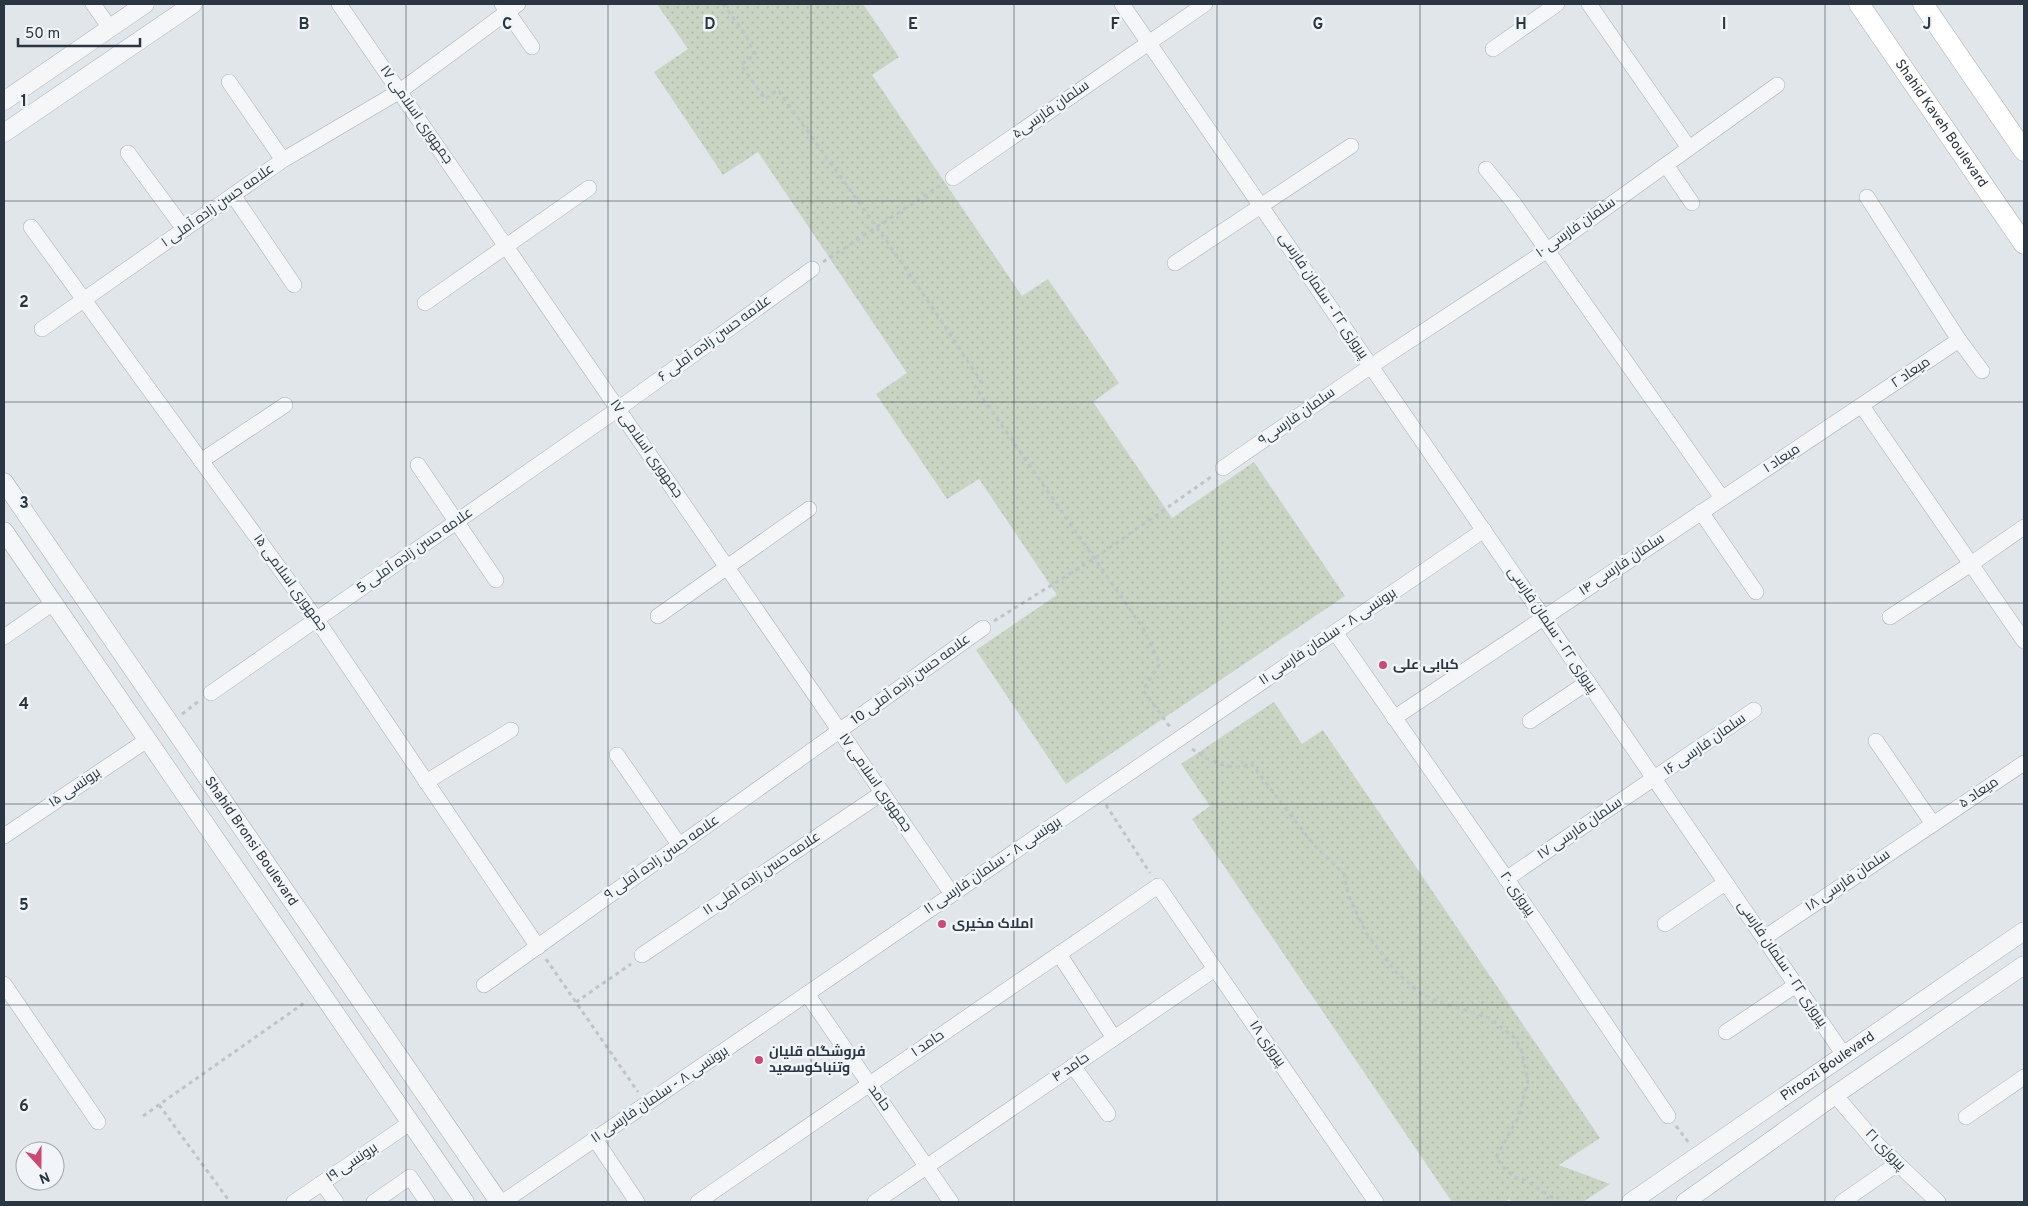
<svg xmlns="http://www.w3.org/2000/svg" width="2028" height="1206" font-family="Overpass,Cairo,sans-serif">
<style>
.park{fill:url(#park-dots)}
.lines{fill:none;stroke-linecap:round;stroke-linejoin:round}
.minor-casing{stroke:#a6aeb4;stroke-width:16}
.tertiary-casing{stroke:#a6aeb4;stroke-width:19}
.secondary-casing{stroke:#a6aeb4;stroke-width:21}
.path{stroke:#bfc4c8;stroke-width:3;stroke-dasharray:4 4;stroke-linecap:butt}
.minor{stroke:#f4f6f8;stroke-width:15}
.tertiary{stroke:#f4f6f8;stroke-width:18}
.secondary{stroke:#fff;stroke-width:20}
.grid{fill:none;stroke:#2a3641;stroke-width:1;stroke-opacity:0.55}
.poi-dot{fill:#cd4873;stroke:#f1f5f7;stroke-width:2}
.labels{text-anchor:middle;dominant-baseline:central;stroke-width:5;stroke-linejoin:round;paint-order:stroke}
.street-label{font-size:14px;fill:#2a3641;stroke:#f1f5f7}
.poi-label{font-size:14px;font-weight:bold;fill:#2a3641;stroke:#f1f5f7;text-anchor:start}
.grid-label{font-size:16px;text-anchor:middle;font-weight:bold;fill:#2a3641;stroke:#f1f5f7;stroke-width:5;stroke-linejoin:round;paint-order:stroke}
</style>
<defs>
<pattern id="park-dots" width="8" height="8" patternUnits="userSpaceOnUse" patternTransform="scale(1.25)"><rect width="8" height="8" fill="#cad4c3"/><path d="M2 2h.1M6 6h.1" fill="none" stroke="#aeb7a9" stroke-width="1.8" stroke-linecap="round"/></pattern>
</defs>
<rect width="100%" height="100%" fill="#e1e6ea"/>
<!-- park -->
<g class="park">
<polygon points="657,4 863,4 899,57 872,75 1022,296 1048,279 1119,383 1093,402 1172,518 1254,462 1345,596 1066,784 976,650 1057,595 979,479 947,499 876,394 907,373 758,152 723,175 654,72 688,49"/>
<polygon points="1274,702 1302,744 1323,730 1600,1138 1559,1165 1610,1184 1583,1202 1510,1202 1510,1199 1504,1202 1452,1202 1192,819 1210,806 1181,764"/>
</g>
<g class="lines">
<defs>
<g id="minor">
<polyline points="93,4 110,28"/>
<polyline points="339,4 952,894"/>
<polyline points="502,4 532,47"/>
<polyline points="1122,4 1844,1055"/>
<polyline points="1589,4 1689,148"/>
<polyline points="1493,49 1557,4"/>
<polyline points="229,82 283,160"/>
<polyline points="128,153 184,229"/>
<polyline points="1666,165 1692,203"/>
<polyline points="1486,169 1513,202 1722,498"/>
<polyline points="953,178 1205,4"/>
<polyline points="233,195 294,285"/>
<polyline points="1867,197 1959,340 1982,371"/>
<polyline points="31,227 317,620 538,947"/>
<polyline points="1175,263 1351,146"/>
<polyline points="425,303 589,188"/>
<polyline points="42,329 283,160 400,91 518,4"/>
<polyline points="1862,406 2024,641"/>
<polyline points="201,461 285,405"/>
<polyline points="418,465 496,580"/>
<polyline points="1223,468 1371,366 1546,251 1777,85"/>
<polyline points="1701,512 1756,592"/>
<polyline points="658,616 809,509"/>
<polyline points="1890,617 1971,564 2024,527"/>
<polyline points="1335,632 1540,927 1668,1116"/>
<polyline points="4,637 53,603"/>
<polyline points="211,693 618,409 812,269"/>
<polyline points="1394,718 1959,340"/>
<polyline points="1530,721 1588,682"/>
<polyline points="1876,741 1933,824"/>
<polyline points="617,755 680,846"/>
<polyline points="426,782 511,730"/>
<polyline points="4,836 147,740"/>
<polyline points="1506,879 1754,710"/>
<polyline points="1665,924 1725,883"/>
<polyline points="1764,938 2024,763"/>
<polyline points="1059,954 1114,1038"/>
<polyline points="642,955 882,793"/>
<polyline points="4,984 98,1122"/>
<polyline points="484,985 983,628"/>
<polyline points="807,994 951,1202"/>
<polyline points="1726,1032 1796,985"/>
<polyline points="1073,1066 1108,1114"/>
<polyline points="1835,1095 1878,1145 1938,1202"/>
<polyline points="1966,1117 2024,1077"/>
<polyline points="595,1139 637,1202"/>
<polyline points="322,1183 336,1202"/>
<polyline points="294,1202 410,1123"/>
<polyline points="374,1202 410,1177 427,1202"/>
<polyline points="503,1202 1484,530"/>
<polyline points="698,1202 1158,886 1376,1202"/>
<polyline points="875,1202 1215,969"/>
<polyline points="1842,1202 1897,1164"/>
</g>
<g id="tertiary">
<polyline points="4,101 145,4"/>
<polyline points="4,133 193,4"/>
<path id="s1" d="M4 482 499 1202"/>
<polyline points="4,531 465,1202"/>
<path id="s2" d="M1631 1202 2024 931"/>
<polyline points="1685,1202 1835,1095 2024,965"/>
</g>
<g id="secondary">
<path id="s3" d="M1859 4 2024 244"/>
<polyline points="1923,4 2024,151"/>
</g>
</defs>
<!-- minor casing -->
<use href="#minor" class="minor-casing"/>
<!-- tertiary casing -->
<use href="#tertiary" class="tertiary-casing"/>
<!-- secondary casing -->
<use href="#secondary" class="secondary-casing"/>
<!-- path -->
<g class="path">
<path d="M723 4 745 34 755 54 741 65 765 99 778 90C847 186 918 282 981 382L975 387 1143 628 1160 664 1143 690 1170 727"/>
<polyline points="823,262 941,185"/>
<polyline points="994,621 1095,558 1211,477"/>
<polyline points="182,714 199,701"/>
<path d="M1192 749C1208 760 1232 774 1251 763L1313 844 1344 874 1348 895 1367 934 1395 971 1421 994 1437 1001 1489 1018 1514 1037 1521 1049 1528 1080 1518 1118 1496 1157 1504 1168 1515 1178 1525 1180 1553 1198 1556 1202"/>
<polyline points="1106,805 1150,873"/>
<polyline points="546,959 638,1092"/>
<polyline points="576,1002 631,964"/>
<polyline points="159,1105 230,1202"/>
<polyline points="143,1116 307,1001"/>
<polyline points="1676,1126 1689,1143"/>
</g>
<!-- minor -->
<use href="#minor" class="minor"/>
<!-- tertiary -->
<use href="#tertiary" class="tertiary"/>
<!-- secondary -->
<use href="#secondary" class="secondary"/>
</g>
<!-- grid -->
<path class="grid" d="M203 4V1202M406 4V1202M608 4V1202M811 4V1202M1014 4V1202M1217 4V1202M1420 4V1202M1622 4V1202M1825 4V1202M4 201H2024M4 402H2024M4 603H2024M4 804H2024M4 1005H2024"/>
<!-- markers -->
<g class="poi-dot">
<circle cx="1383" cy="665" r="5"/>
<circle cx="942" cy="924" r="5"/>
<circle cx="759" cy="1060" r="5"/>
</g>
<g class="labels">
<!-- street labels -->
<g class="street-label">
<text transform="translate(1051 110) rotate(-35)">سلمان فارسی۵</text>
<text transform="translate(416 115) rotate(55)">جمهوری اسلامی ۱۷</text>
<text stroke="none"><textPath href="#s3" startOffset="145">Shahid Kaveh Boulevard</textPath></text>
<text transform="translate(218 206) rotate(-35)">علامه حسن زاده آملی ۱</text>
<text transform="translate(1576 228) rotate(-35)">سلمان فارسی ۱۰</text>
<text transform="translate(1323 296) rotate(56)">پیروزی ۲۲ - سلمان فارسی</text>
<text transform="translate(715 339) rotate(-36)">علامه حسن زاده آملی ۶</text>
<text transform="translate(1911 373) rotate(-34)">میعاد ۲</text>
<text transform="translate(1297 417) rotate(-35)">سلمان فارسی۹</text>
<text transform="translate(646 449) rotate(55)">جمهوری اسلامی ۱۷</text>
<text transform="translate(1782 459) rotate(-33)">میعاد ۱</text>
<text transform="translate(415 551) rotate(-35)">علامه حسن زاده آملی 5</text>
<text transform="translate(1622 565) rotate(-34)">سلمان فارسی ۱۴</text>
<text transform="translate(290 583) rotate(54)">جمهوری اسلامی ۱۵</text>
<text transform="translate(1552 630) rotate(56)">پیروزی ۲۲ - سلمان فارسی</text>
<text transform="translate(1328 637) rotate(-34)">برونسی ۸ - سلمان فارسی ۱۱</text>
<text transform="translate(911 680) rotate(-36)">علامه حسن زاده آملی 10</text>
<text transform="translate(1705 745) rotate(-35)">سلمان فارسی ۱۶</text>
<text transform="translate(875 783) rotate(55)">جمهوری اسلامی ۱۷</text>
<text transform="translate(75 788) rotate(-34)">برونسی ۱۵</text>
<text transform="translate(1979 793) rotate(-34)">میعاد ۵</text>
<text transform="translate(1580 829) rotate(-34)">سلمان فارسی ۱۷</text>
<text stroke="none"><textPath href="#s1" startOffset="436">Shahid Bronsi Boulevard</textPath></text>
<text transform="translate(662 858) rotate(-35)">علامه حسن زاده آملی ۹</text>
<text transform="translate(993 866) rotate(-34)">برونسی ۸ - سلمان فارسی ۱۱</text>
<text transform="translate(762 874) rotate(-34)">علامه حسن زاده آملی ۱۱</text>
<text transform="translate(1848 881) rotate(-34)">سلمان فارسی ۱۸</text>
<text transform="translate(1517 894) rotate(55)">پیروزی ۲۰</text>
<text transform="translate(1782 964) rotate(56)">پیروزی ۲۲ - سلمان فارسی</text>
<text transform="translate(928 1044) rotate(-34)">حامد ۱</text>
<text transform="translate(1267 1044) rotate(55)">پیروزی ۱۸</text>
<text stroke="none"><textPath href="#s2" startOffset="239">Piroozi Boulevard</textPath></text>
<text transform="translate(1071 1068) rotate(-34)">حامد ۴</text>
<text transform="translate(660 1095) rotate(-34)">برونسی ۸ - سلمان فارسی ۱۱</text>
<text transform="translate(879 1098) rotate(55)">حامد</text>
<text transform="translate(1885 1150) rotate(46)">پیروزی ۲۱</text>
<text transform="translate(352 1163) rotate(-34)">برونسی ۱۹</text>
</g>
<!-- poi labels -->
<g class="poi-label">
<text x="1393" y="665">کبابی علی</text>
<text x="952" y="924">املاک مخیری</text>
<text x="769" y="1052">فروشگاه قلیان<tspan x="769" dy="16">وتنباکوسعید</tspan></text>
</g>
</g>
<g class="grid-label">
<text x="304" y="29">B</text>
<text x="507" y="29">C</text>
<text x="710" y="29">D</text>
<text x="913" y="29">E</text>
<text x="1115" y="29">F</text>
<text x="1318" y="29">G</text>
<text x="1521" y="29">H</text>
<text x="1724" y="29">I</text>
<text x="1927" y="29">J</text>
<text x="24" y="106">1</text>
<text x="24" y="307">2</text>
<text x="24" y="508">3</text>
<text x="24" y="709">4</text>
<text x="24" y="910">5</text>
<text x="24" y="1111">6</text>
</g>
<!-- border -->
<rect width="2028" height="1206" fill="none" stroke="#2a3641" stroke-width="10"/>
<!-- north arrow -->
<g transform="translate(40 1166) rotate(159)"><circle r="24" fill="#f1f5f7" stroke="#a1a9ae"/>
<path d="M0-4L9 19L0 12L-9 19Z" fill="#cd4873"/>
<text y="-8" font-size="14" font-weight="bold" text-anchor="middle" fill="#2a3641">N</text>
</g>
<!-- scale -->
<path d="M18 38v8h122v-8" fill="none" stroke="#2a3641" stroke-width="2.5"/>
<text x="25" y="38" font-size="15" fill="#2a3641" stroke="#f1f5f7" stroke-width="4" paint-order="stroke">50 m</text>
</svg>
